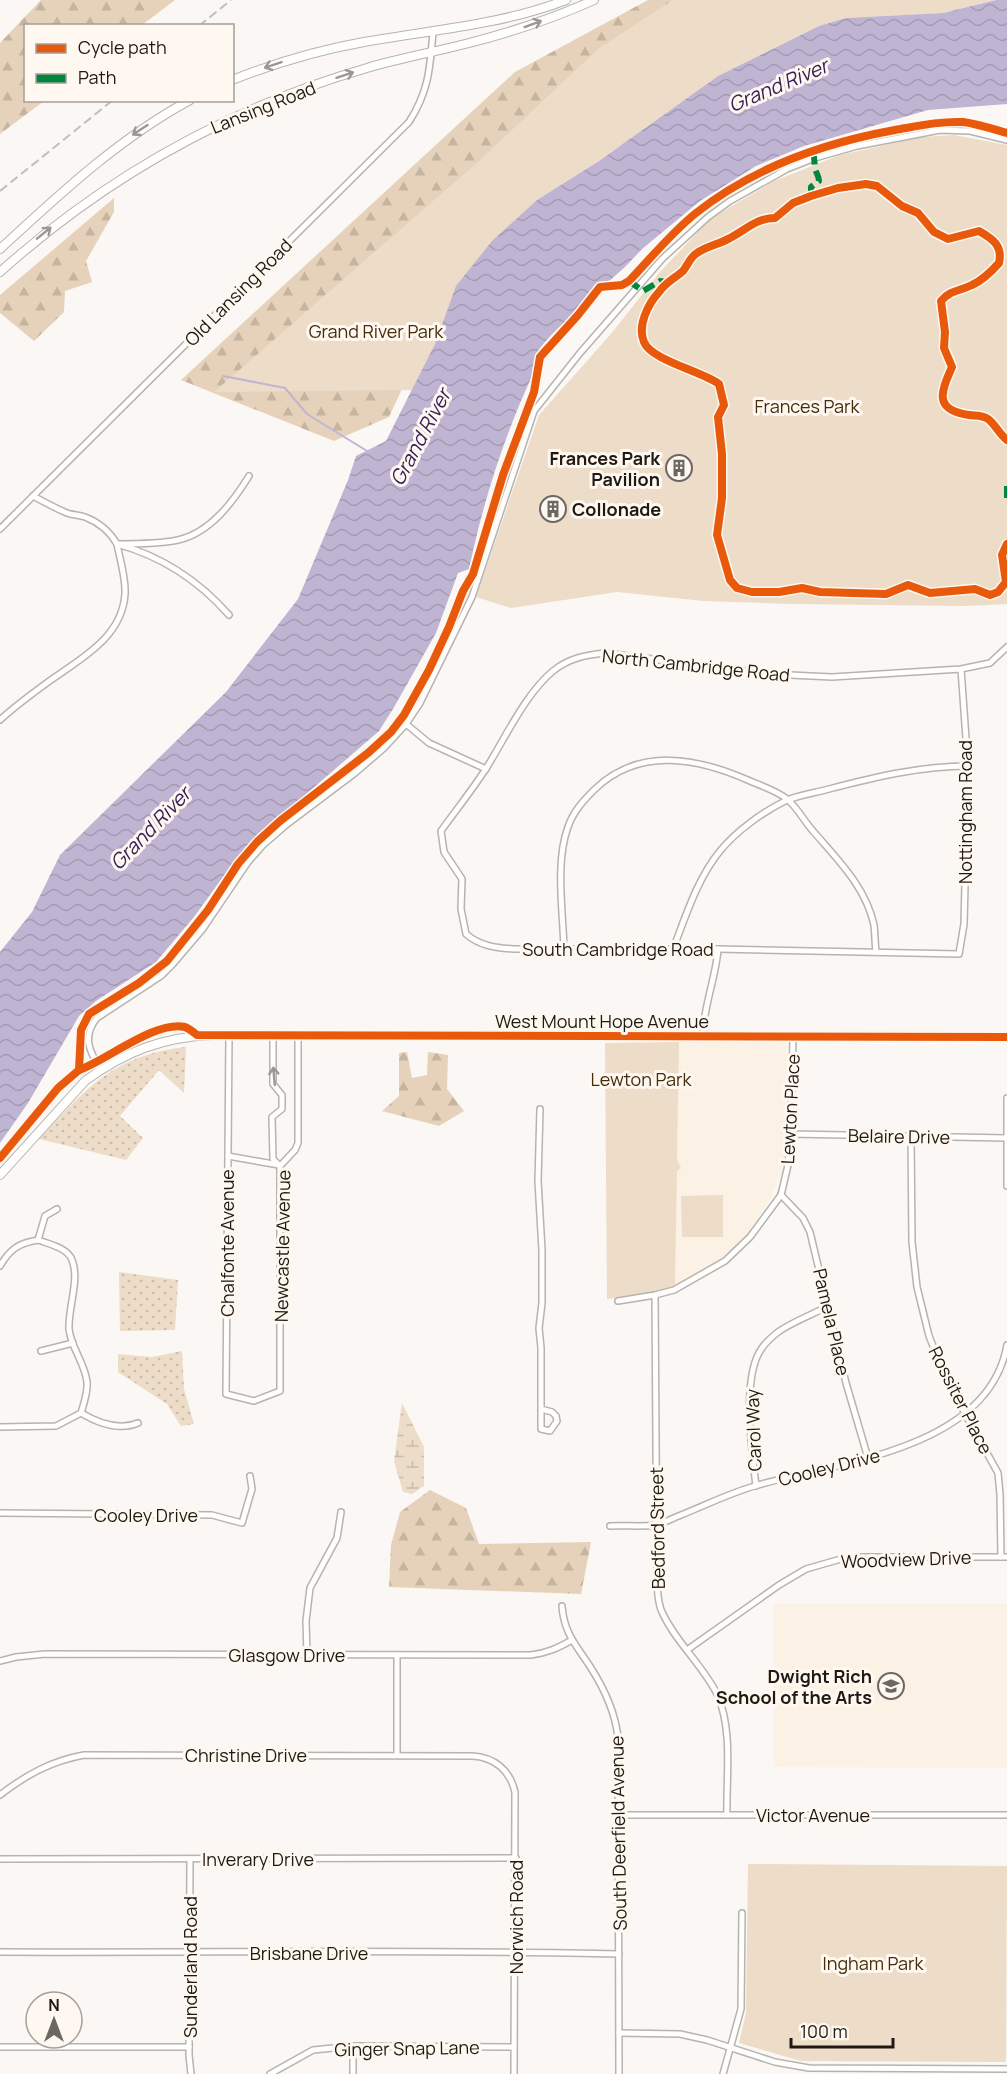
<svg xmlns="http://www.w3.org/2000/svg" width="1007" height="2074" font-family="Manrope,sans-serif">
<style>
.built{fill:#fbf1e4}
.grass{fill:url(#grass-dots)}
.forest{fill:url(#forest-firs)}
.wetland{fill:url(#wetland-marsh)}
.park{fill:#ecdcc8}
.water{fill:url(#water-waves)}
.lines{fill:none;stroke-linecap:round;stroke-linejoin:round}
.stream{stroke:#c0b4d3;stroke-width:2}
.street-casing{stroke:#b7b3af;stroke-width:8}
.secondary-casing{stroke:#b7b3af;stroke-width:10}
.street{stroke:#fefefd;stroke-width:5}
.secondary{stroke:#fefefd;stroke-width:8}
.rail{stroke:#bfbfbe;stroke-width:2;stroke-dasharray:9 4.5;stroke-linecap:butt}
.quiet{stroke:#00873e;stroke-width:6;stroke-dasharray:12 6;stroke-linecap:butt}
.cycleway-casing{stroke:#fef8f0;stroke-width:11}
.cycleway{stroke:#e8590c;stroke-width:8}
.oneway{stroke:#9a9794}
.labels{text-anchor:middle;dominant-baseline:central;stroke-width:6;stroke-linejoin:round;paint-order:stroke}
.street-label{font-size:18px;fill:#1f1913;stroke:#fef8f0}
.park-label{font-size:18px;fill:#452d0b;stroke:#fef8f0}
.poi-label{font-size:18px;font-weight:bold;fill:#1f1913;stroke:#fef8f0;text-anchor:end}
.water-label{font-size:20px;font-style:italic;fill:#382058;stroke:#fef8f0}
</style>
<defs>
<pattern id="grass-dots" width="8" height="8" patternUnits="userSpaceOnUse" patternTransform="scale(1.5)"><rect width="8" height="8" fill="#ecdcc8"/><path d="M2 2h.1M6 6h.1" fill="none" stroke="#cabcab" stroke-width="1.8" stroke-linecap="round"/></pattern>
<pattern id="forest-firs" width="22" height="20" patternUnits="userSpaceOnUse" patternTransform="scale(1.5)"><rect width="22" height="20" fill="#e6d2ba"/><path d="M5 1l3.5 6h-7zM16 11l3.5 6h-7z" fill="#c5b49f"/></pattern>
<pattern id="wetland-marsh" width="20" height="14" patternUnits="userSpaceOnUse" patternTransform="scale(1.5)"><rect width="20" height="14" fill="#ecdcc8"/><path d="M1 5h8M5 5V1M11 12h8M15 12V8" fill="none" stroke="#cabcab"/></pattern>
<pattern id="water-waves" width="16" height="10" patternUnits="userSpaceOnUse" patternTransform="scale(1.5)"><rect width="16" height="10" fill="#c0b4d3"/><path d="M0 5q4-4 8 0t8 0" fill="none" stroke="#a59ab4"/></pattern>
</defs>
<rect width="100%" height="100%" fill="#faf7f4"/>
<!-- built -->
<g class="built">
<polygon points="679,1042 787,1043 786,1134 782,1171 770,1199 746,1236 717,1262 675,1286"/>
<polygon points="774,1604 1007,1604 1007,1768 774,1767"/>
</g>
<!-- grass -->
<g class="grass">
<path d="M186 1047 184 1093 159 1070 120 1116 143 1138 126 1160 39 1139C86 1089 113 1055 186 1047Z"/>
<polygon points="119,1272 178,1280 175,1330 120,1331"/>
<polygon points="182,1351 184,1389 194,1424 181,1426 167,1404 118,1372 118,1354 152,1357"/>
</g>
<!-- forest -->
<g class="forest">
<polygon points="41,0 175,0 142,25 26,26 26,100 44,101 0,134 0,43"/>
<polygon points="648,0 676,0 449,287 389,417 334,441 181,380 515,72"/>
<polygon points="114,198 114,212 86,261 92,282 65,291 64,312 34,341 0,313 0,295"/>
<polygon points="407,1052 412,1078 427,1075 428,1052 448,1055 447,1089 464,1111 439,1126 382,1111 399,1096 399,1053"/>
<polygon points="430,1490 466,1508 479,1544 591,1542 581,1594 389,1587 391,1545 400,1512"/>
</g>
<!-- wetland -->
<polygon class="wetland" points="402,1403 424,1447 424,1486 412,1494 403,1492 394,1461"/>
<!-- park -->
<g class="park">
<polygon points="673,0 996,0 943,13 846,18 819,26 718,76 599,161 537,200 435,344 414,390 214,392 479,161 598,49"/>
<polygon points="954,135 1007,145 1007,604 966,606 794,604 704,601 617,592 511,608 476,597 539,415 610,335 660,272 710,219 774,181 840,155 922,137"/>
<polygon points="679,1042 677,1160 681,1168 677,1171 675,1286 656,1292 607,1299 605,1043"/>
<polygon points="723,1195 723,1237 682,1237 681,1196"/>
<polygon points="748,1864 1007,1866 1006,2062 801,2061 739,2043 746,2013"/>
</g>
<!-- water -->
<path class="water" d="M996 0H1007V104L928 110 804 146 756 166 700 201 642 249 626 266 607 283 597 284 590 293 589 299C573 315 554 330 540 348 535 355 537 366 533 374 504 436 483 502 469 569L458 573 436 633 393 709 379 731 252 841 233 863 194 917 156 962 96 1001 79 1016 28 1103 0 1143V952L32 912 60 855 226 692 298 599 348 480 356 456 386 441 435 344 456 286 492 241 537 200 599 161 718 76 819 26 846 18 943 13Z"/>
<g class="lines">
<!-- stream -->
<polyline class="stream" points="223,376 285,388 307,414 367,451"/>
<defs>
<g id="street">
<path d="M33 496C44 502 55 508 67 513 72 515 79 515 85 517 98 522 110 532 117 544 161 556 199 581 229 615"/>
<path d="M0 529 409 122C429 91 430 68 433 32"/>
<path d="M961 669 968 766 964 924 959 954 718 949H514C496 948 480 946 466 934L461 909 462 879 444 852 441 831C456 810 473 789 487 767 505 738 526 693 553 671 569 658 586 655 605 653L769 674 832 677 961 669 990 663 1007 647"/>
<path d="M0 720C14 707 29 696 44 685 76 661 122 640 125 594 126 578 120 560 117 544 137 544 159 544 178 540 210 533 233 502 249 476"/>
<polyline points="406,724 429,743 486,769"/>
<path d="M564 949C563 912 555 862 568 827 573 812 583 801 594 790 639 746 698 758 750 781 762 786 777 791 787 799 797 807 804 821 813 831 837 859 866 887 874 925 875 934 875 943 876 952"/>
<path d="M673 949C686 916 697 879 720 851 736 831 763 812 785 801 798 795 815 793 829 789 875 777 921 766 968 766"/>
<polyline points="229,1035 226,1394 254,1401 280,1391 280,1166 295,1150 298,1143 298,1035"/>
<polyline points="273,1035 273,1084 282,1095 282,1109 272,1117 273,1159 280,1166"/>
<path d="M703 1036C703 1007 716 978 718 949"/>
<path d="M101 1069C89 1052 82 1036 97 1018L161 976 173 964 202 930 248 862 263 845 286 825 355 773 384 748 406 724 420 703 472 597 534 411 580 353 662 259 708 217 730 201 787 169 815 158 857 146 940 130 970 131 1007 140"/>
<polyline points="1007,1098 1007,1186"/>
<polyline points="540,1109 538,1181 542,1250 542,1303 539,1328 541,1348 541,1429 550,1431 557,1421 556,1416 552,1412 541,1409"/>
<polyline points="791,1134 1007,1138"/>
<polyline points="911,1136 912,1242 917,1287 929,1336 947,1381 998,1473 1000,1494 1001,1557"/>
<polyline points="228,1156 279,1165"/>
<polyline points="781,1195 803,1218 810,1232 846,1383 868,1458"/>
<polyline points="38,1240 45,1216 57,1209"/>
<path d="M0 1266C10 1249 19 1243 38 1240 49 1244 68 1248 72 1260 80 1279 68 1308 69 1329 71 1348 85 1363 87 1382 88 1392 84 1403 81 1413L56 1426 0 1427"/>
<path d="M655 1295 657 1585C658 1594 658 1604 662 1612 676 1643 704 1666 718 1696 733 1732 726 1777 727 1815"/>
<polyline points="618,1301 655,1295 674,1290 725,1261 750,1237 781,1195 788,1165 791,1134 793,1036"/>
<polyline points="41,1351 73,1343"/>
<path d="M81 1413C98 1423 119 1431 138 1423"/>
<path d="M756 1486C752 1452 741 1376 762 1348 766 1342 773 1336 778 1332 794 1321 812 1315 828 1306"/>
<polyline points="0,1513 212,1515 242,1523 252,1489 250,1476"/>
<path d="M610 1526C625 1525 641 1527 656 1525 664 1523 673 1518 681 1515 706 1505 732 1492 758 1485 840 1462 989 1449 1007 1345"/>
<path d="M562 1606C564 1634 577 1646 591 1668 605 1690 615 1712 618 1737L619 2074"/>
<polyline points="687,1650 779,1585 806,1569 841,1559 863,1557 1007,1557"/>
<polyline points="307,1655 306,1621 310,1588 337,1538 341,1512"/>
<polyline points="397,1655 397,1755"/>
<path d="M0 1661 16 1657 45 1654 531 1655C547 1653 558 1648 572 1640"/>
<path d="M0 1795C26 1775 51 1761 84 1755L472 1756C494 1757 510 1770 515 1792L514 2074"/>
<polyline points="619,1815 1007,1815"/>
<polyline points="0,1859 516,1858"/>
<polyline points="190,1860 189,2055 191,2074"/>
<path d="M0 1952C206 1953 413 1949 619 1954"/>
<polyline points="619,2033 680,2034 707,2040 775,2062 809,2068 1007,2069"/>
<polyline points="353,2046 353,2074"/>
<polyline points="0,2047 189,2047"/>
<polyline points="270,2074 313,2050 353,2046 514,2047"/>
<polyline points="723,2074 741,2009 742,1913"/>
</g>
<g id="secondary">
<path d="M232 80C275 63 319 50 364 42 432 30 501 25 566 0"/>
<path d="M0 249C60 194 118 139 190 100"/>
<path d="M0 272C107 176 229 108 367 68 401 58 435 52 469 43 512 32 554 18 594 0"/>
<path d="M0 1175 85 1081C126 1051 163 1037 213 1035L1007 1037"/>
</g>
</defs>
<!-- street casing -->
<use href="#street" class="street-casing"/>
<!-- secondary casing -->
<use href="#secondary" class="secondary-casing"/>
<!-- street -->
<use href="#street" class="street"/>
<!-- secondary -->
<use href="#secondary" class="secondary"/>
<!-- rail -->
<g class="rail">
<polyline points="199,26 231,0"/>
<polyline points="0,191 113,100"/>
</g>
<!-- quiet -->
<g class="quiet">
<path d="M811 196V187L819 181C819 176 816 173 815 168 814 161 815 156 812 150"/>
<polyline points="629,281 643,291 660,281 665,282"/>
<polyline points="1007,486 1007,504"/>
</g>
<defs>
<g id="cycleway">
<path d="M1007 440C999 434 995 424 988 419 983 415 975 416 969 415 933 410 941 392 952 367L944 348 945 332 941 301C950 290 960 291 972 285 983 280 991 272 999 263 1003 246 993 239 979 231L948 239 934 232 918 213 902 206 877 186 866 184 838 188 811 196 793 203 775 218C756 218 746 230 730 238 720 244 707 246 697 253 690 257 688 265 683 271 675 278 665 283 659 292 648 304 637 326 644 342 651 360 701 371 719 384L724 405 718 417 722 454V498L717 535 730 580 737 588 752 592H779L802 588 820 592 886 594 908 585 930 593 975 589 990 595 998 592 1006 582 1002 555 1007 544"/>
<path d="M79 1070C107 1060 156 1020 185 1027 190 1029 193 1032 197 1035L1007 1037"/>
<path d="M0 1158 58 1088 79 1070 81 1030 89 1014 139 983 167 961 208 910 238 864 257 842 280 821 368 753 391 732 404 715 429 670 449 627 463 591 473 574 503 475 534 392 540 357 578 315 600 287 622 285 629 281C651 258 671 233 696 213 754 167 823 143 895 130 918 126 940 121 963 122 978 124 993 129 1007 133"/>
</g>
</defs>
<!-- cycleway casing -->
<use href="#cycleway" class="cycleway-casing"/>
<!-- cycleway -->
<use href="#cycleway" class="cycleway"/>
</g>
<!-- one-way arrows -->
<defs><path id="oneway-shaft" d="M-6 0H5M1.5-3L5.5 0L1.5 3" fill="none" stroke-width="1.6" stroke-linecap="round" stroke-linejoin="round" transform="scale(1.5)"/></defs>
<g class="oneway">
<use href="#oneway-shaft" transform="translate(533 24) rotate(-20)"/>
<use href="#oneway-shaft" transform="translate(273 65) rotate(162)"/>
<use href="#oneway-shaft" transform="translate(345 75) rotate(-18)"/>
<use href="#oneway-shaft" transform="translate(140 130) rotate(147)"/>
<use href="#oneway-shaft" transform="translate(44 233) rotate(-39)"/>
<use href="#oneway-shaft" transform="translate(274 1076) rotate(-95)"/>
</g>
<!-- icons -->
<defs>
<symbol id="building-ring" viewBox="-11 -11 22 22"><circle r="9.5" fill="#fef8f0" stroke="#6c6762" stroke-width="1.5"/><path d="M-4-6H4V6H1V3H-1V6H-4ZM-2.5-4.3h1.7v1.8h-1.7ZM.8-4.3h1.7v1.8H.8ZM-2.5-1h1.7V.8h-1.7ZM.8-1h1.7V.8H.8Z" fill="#6c6762"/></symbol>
<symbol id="school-ring" viewBox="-11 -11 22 22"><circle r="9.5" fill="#fef8f0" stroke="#6c6762" stroke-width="1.5"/><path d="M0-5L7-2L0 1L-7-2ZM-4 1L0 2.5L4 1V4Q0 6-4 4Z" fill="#6c6762"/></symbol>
</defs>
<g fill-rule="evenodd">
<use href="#building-ring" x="664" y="453" width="30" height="30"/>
<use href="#building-ring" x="538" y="494" width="30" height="30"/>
<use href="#school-ring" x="876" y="1671" width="30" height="30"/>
</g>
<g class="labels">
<!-- street labels -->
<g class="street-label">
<text transform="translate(263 107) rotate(-22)">Lansing Road</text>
<text transform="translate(238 292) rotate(-45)">Old Lansing Road</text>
<text transform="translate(696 665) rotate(6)">North Cambridge Road</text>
<text transform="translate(965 812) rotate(-90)">Nottingham Road</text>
<text x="618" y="949">South Cambridge Road</text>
<text x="602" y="1021">West Mount Hope Avenue</text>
<text transform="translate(790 1109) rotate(-87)">Lewton Place</text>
<text transform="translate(899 1136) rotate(1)">Belaire Drive</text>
<text transform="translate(227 1243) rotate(-90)">Chalfonte Avenue</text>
<text transform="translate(282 1246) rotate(-89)">Newcastle Avenue</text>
<text transform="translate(832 1322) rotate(77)">Pamela Place</text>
<text transform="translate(961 1400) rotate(63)">Rossiter Place</text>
<text transform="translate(753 1430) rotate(-92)">Carol Way</text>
<text transform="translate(829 1467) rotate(-14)">Cooley Drive</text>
<text x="146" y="1515">Cooley Drive</text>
<text transform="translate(657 1528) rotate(-91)">Bedford Street</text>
<text transform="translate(906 1559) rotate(-2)">Woodview Drive</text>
<text x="287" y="1655">Glasgow Drive</text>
<text x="246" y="1755">Christine Drive</text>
<text x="813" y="1815">Victor Avenue</text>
<text transform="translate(618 1833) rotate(-91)">South Deerfield Avenue</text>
<text x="258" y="1859">Inverary Drive</text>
<text transform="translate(516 1917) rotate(-90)">Norwich Road</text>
<text x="309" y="1953">Brisbane Drive</text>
<text transform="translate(190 1967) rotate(-90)">Sunderland Road</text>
<text transform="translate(407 2048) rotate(-1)">Ginger Snap Lane</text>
</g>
<!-- park labels -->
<g class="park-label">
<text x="376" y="331">Grand River Park</text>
<text x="807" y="406">Frances Park</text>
<text x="641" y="1079">Lewton Park</text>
<text x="873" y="1963">Ingham Park</text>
</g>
<!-- poi labels -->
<g class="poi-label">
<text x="660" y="458">Frances Park<tspan x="660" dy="21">Pavilion</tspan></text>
<text x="572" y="509" text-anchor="start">Collonade</text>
<text x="872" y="1676">Dwight Rich<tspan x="872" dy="21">School of the Arts</tspan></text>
</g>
<!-- water labels -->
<g class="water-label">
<text transform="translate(778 85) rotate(-23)">Grand River</text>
<text transform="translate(420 437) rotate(-62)">Grand River</text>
<text transform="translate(150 828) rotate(-46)">Grand River</text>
</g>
</g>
<!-- legend -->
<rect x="24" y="24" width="210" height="78" fill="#fef8f0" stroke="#a59f98" stroke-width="1.5"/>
<rect x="36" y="44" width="30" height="9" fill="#e8590c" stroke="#a59f98" stroke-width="1.5"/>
<text x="78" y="54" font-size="18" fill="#1f1913">Cycle path</text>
<rect x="36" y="74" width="30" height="9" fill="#00873e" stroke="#a59f98" stroke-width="1.5"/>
<text x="78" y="84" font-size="18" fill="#1f1913">Path</text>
<!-- north arrow -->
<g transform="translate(54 2020)"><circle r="28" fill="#fef8f0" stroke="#a59f98" stroke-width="1.5"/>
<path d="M0-4.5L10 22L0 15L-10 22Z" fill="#6c6762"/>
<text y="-9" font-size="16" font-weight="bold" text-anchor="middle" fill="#1f1913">N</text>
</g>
<!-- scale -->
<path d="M791 2038v9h102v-9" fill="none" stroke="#1f1913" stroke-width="3"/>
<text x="800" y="2038" font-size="18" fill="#1f1913" stroke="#fef8f0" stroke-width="4.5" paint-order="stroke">100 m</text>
</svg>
